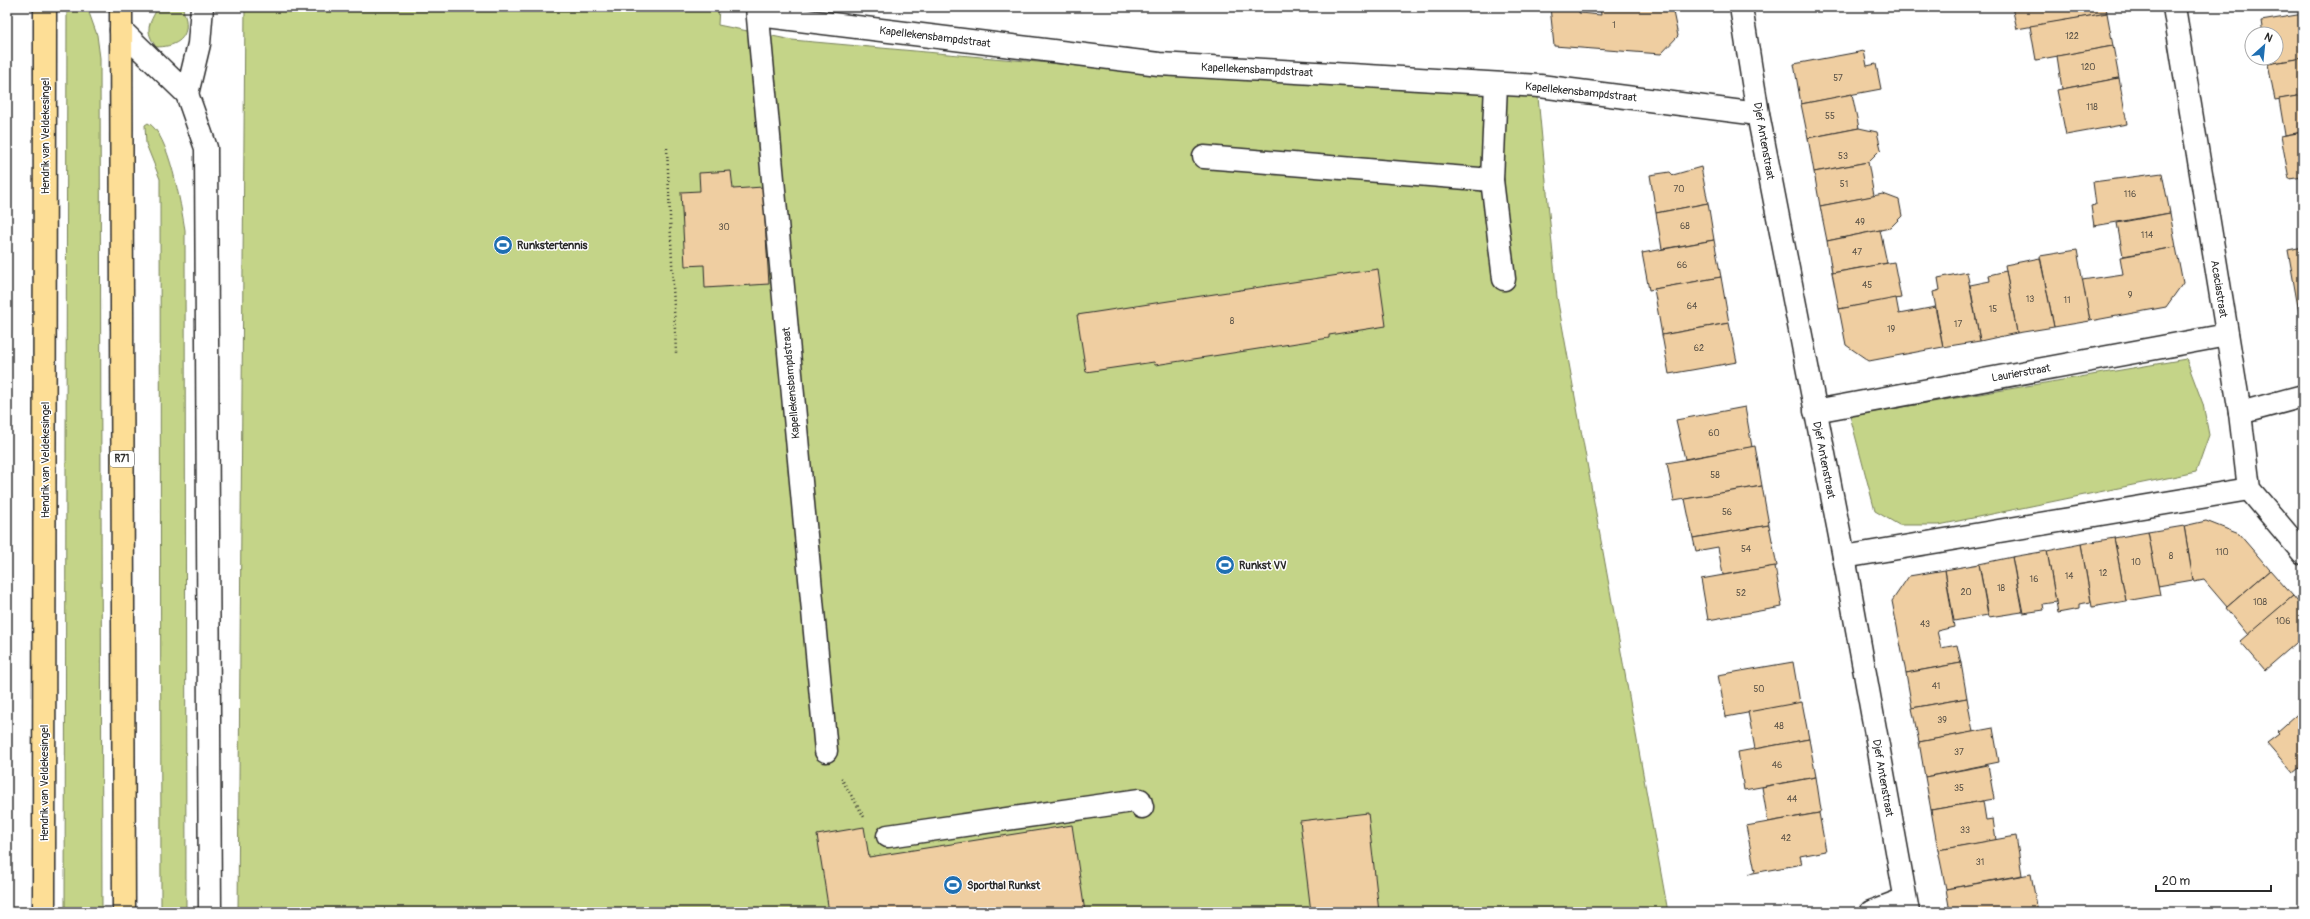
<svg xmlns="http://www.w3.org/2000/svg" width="2310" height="919" font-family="Pangolin,sans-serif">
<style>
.green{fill:#c4d488;stroke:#78805a}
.building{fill:#efcea1;stroke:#2b2b2b}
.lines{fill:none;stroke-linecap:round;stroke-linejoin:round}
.minor-casing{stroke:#2b2b2b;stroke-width:25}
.highway-casing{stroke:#2b2b2b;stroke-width:25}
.path{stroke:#2b2b2b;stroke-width:2.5;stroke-dasharray:1 3;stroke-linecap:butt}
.minor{stroke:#fff;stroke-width:22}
.highway{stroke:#fdde96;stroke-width:22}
.labels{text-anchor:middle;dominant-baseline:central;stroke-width:3;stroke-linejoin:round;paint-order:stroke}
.number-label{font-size:9px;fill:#5c5448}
.shield{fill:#fff;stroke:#6b6b6b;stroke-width:1}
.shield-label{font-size:10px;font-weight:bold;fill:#2b2b2b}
.street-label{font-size:11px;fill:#2b2b2b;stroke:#fff}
.poi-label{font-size:11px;font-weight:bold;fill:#2b2b2b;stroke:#fff;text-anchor:start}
</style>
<rect width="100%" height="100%" fill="#fff"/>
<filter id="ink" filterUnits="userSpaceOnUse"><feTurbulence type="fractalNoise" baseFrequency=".025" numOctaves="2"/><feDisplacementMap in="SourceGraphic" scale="8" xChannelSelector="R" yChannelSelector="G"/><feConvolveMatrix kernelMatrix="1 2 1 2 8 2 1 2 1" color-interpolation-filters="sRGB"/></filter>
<g filter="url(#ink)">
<!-- green -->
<g class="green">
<polygon points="67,7 87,7 97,35 100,58 102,912 65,912"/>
<path d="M158 7H183C183 11 185 15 186 20 189 40 174 47 156 47 144 29 149 25 158 7Z"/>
<polygon points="245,7 719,7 718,25 792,40 1171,74 1538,97 1557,297 1668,912 238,912"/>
<path d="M148 123C169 133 181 206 185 230L186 912H161L160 179 146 144 145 125Z"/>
<polygon points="2186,359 2203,404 2209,435 2196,472 1939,525 1899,525 1875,511 1850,416"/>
</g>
<!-- building -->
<g class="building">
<polygon points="1550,7 1579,7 1579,13 1601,15 1600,7 1672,7 1678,36 1661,54 1554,46"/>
<polygon points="2012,7 2106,7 2107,13 2017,29"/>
<polygon points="2107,13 2113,46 2036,60 2030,26"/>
<polygon points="2303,14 2303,58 2268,64 2267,58 2276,58 2276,34 2263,34 2261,21"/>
<polygon points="2113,46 2119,78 2062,89 2057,56"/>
<polygon points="1864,51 1867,66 1876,64 1881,89 1801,104 1794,64"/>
<polygon points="2303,58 2303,95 2275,100 2268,64"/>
<polygon points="2119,78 2127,124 2066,135 2057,90"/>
<polygon points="1852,94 1859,128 1808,138 1801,104"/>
<polygon points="2303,95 2303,132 2285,135 2279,99"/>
<polygon points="1859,128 1877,132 1881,149 1868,162 1814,172 1808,138"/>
<polygon points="2303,132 2303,177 2289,179 2281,136"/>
<polygon points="1868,162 1874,196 1820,206 1814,172"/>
<polygon points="1701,167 1708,203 1656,213 1650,175 1670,172 1673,175"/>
<polygon points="731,171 733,189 763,187 769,284 705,288 704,265 685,266 681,192 700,191 699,173"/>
<polygon points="2162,173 2170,213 2094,226 2091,206 2096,205 2093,182"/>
<polygon points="1883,194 1899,200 1902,216 1890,228 1827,241 1820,206"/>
<polygon points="1708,203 1714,240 1662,249 1656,213"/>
<polygon points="2170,213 2176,247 2123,256 2117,223"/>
<polygon points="1880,230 1887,263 1832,273 1827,241"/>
<polygon points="1714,240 1721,277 1649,290 1642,253"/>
<polygon points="2176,247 2183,283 2166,307 2090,321 2082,280 2123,274 2120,257"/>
<polygon points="2303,247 2303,329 2302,330 2288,250"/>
<polygon points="2077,250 2090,321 2054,327 2040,256"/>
<polygon points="2040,258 2054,327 2017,333 2005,265"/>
<polygon points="1894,262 1901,298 1839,309 1832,273"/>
<polygon points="1378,269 1386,326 1329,335 1329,338 1155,365 1154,362 1086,372 1077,315"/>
<polygon points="2006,271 2017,333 1980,341 1970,285 1990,281 1989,275"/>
<polygon points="1967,272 1980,341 1943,347 1933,292 1940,290 1938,278"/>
<polygon points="1721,277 1729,323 1662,335 1654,289"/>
<polygon points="1896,298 1899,314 1935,307 1943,347 1869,361 1846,345 1839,309"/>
<polygon points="1729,323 1737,362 1669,374 1662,335"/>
<polygon points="1745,407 1752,447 1685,459 1676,420"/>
<polygon points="1755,446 1762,486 1674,501 1667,463"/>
<polygon points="1762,486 1769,525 1693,538 1685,499"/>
<polygon points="2206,521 2239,534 2270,570 2227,607 2204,580 2194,582 2193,580 2184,526"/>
<polygon points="1769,525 1777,566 1723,575 1718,547 1696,551 1693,538"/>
<polygon points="2184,526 2193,580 2158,586 2148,532"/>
<polygon points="2148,532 2160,595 2126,601 2114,538"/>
<polygon points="2114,538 2126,601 2092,607 2081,544"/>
<polygon points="2081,544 2091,602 2079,604 2079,609 2058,613 2047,551"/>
<polygon points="2047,551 2056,602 2043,604 2044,610 2023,613 2012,557"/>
<polygon points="2012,557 2022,612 1989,617 1979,564"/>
<polygon points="1979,564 1988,615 1954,621 1945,570"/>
<polygon points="1775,566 1782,607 1708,620 1701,579"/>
<polygon points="1945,570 1954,627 1937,631 1941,648 1957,645 1961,663 1906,673 1892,601 1909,576"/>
<polygon points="2270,570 2293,596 2248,635 2226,608"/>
<polygon points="2293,596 2303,608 2303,637 2265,670 2240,641"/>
<polygon points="1793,662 1800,703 1726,717 1718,675"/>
<polygon points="1961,663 1967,698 1912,708 1906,673"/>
<polygon points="1967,698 1973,732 1919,742 1912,708"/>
<polygon points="1802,702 1809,739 1755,749 1748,712"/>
<polygon points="2303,709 2303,765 2293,773 2267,743 2279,734 2277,732"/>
<polygon points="1993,728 1999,762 1925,777 1919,742"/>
<polygon points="1809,739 1816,777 1744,790 1738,752"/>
<polygon points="1988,765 1994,799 1931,810 1925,777"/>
<polygon points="1816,777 1821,810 1819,813 1768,822 1762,787"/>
<polygon points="1983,801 1986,820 1993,819 1996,840 1938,850 1931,810"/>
<polygon points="1368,813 1379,912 1311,912 1300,821"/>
<polygon points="1819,813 1826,851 1800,856 1802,864 1748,874 1755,871 1746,826"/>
<polygon points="1072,825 1085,912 829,912 817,835 864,827 869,857"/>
<polygon points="2016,836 2022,875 1946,889 1938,850"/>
<polygon points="2031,874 2038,912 1950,912 1946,889"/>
</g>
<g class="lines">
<defs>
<g id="minor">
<polyline points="757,7 826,751"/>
<polyline points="1741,7 1758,114 1844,557 1908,912"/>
<polyline points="2174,7 2240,413 2249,489 2303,553"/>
<polyline points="758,15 1159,64 1540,86 1758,114"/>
<polyline points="121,30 187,94 206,148 210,912"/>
<polyline points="1496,84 1492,180 1504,279"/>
<polyline points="187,94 199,44 202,7"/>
<polyline points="1204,157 1492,180"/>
<polyline points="1815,411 2227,335"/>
<polyline points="2240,413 2303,396"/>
<polyline points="1844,557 2249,489"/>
<polyline points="888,836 1140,800 1142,807"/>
<polyline points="1871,912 1905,899"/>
</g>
<g id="highway">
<polyline points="121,7 124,912"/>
<polyline points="44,912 45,7"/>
</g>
</defs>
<!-- minor casing -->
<use href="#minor" class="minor-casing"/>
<!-- highway casing -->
<use href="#highway" class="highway-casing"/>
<!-- path -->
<g class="path">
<polyline points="667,148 676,353"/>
<polyline points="841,778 864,817"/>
</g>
<!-- minor -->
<use href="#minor" class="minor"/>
<!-- highway -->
<use href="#highway" class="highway"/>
</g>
</g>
<!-- icons -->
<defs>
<symbol id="stadium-disc" viewBox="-11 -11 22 22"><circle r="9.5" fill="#1f6fb2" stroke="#fff"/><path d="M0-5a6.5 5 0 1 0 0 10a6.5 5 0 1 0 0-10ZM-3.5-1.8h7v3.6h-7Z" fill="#fff"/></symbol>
</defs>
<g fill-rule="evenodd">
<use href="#stadium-disc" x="492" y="234" width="22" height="22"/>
<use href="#stadium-disc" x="1214" y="554" width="22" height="22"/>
<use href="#stadium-disc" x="942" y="874" width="22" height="22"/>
</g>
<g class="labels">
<!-- number labels -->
<g class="number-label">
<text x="1614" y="25">1</text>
<text x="2072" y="36">122</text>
<text x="2088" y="67">120</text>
<text x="1838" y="78">57</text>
<text x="2092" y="107">118</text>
<text x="1830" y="116">55</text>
<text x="1843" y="156">53</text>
<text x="1844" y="184">51</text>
<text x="1679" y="189">70</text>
<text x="2130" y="194">116</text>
<text x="1860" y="222">49</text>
<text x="1685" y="226">68</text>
<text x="724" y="227">30</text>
<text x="2147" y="235">114</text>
<text x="1857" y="252">47</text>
<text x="1682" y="265">66</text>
<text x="1867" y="285">45</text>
<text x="2130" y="295">9</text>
<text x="2030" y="299">13</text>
<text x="2067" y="300">11</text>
<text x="1692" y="306">64</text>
<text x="1993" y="309">15</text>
<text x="1232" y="321">8</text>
<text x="1958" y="324">17</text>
<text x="1891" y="329">19</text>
<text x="1699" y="348">62</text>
<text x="1714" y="433">60</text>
<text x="1715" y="475">58</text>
<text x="1727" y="512">56</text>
<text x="1746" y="549">54</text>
<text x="2222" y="552">110</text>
<text x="2171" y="556">8</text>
<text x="2136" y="562">10</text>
<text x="2103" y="573">12</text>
<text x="2069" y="576">14</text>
<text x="2034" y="579">16</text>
<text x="2001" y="588">18</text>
<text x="1966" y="592">20</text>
<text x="1741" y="593">52</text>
<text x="2260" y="602">108</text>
<text x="2283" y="621">106</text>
<text x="1925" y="624">43</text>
<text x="1936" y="686">41</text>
<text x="1759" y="689">50</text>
<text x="1942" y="720">39</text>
<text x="1779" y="726">48</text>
<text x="1959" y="752">37</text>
<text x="1777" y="765">46</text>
<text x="1959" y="788">35</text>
<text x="1792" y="799">44</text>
<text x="1965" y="830">33</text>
<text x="1786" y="838">42</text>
<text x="1980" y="862">31</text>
</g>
<!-- shield labels -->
<rect class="shield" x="110" y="451" width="24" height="16" rx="3"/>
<g class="shield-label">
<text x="122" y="459">R71</text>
</g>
<!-- street labels -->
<g class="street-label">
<text transform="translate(935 37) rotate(7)">Kapellekensbampdstraat</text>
<text transform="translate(1257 70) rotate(3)">Kapellekensbampdstraat</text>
<text transform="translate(1581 92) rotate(6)">Kapellekensbampdstraat</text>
<text transform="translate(45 136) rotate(-90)">Hendrik van Veldekesingel</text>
<text transform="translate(1764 141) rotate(80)">Djef Antenstraat</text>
<text transform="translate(2219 289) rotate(81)">Acaciastraat</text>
<text transform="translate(2021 373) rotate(-10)">Laurierstraat</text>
<text transform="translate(791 383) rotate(-95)">Kapellekensbampdstraat</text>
<text transform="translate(45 460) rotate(-90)">Hendrik van Veldekesingel</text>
<text transform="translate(1824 460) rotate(79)">Djef Antenstraat</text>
<text transform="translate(1883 778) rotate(80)">Djef Antenstraat</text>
<text transform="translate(44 783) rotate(-90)">Hendrik van Veldekesingel</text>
</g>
<!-- poi labels -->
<g class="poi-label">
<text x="517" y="245">Runkstertennis</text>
<text x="1239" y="565">Runkst VV</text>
<text x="967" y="885">Sporthal Runkst</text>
</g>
</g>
<!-- margin -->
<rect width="2310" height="919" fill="none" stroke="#fff" stroke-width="24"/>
<rect x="12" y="12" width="2286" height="895" fill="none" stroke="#2b2b2b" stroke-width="1.5" filter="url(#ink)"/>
<!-- north arrow -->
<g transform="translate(2264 46) rotate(27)"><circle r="19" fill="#ffffff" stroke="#aaaaaa"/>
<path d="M0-3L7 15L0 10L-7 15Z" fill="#1f6fb2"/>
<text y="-6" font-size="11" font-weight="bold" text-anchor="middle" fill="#2b2b2b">N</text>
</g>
<!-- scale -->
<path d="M2156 885v6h115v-6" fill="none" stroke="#2b2b2b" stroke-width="2"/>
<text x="2162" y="885" font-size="12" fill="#2b2b2b" stroke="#ffffff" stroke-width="3" paint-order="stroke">20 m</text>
</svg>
